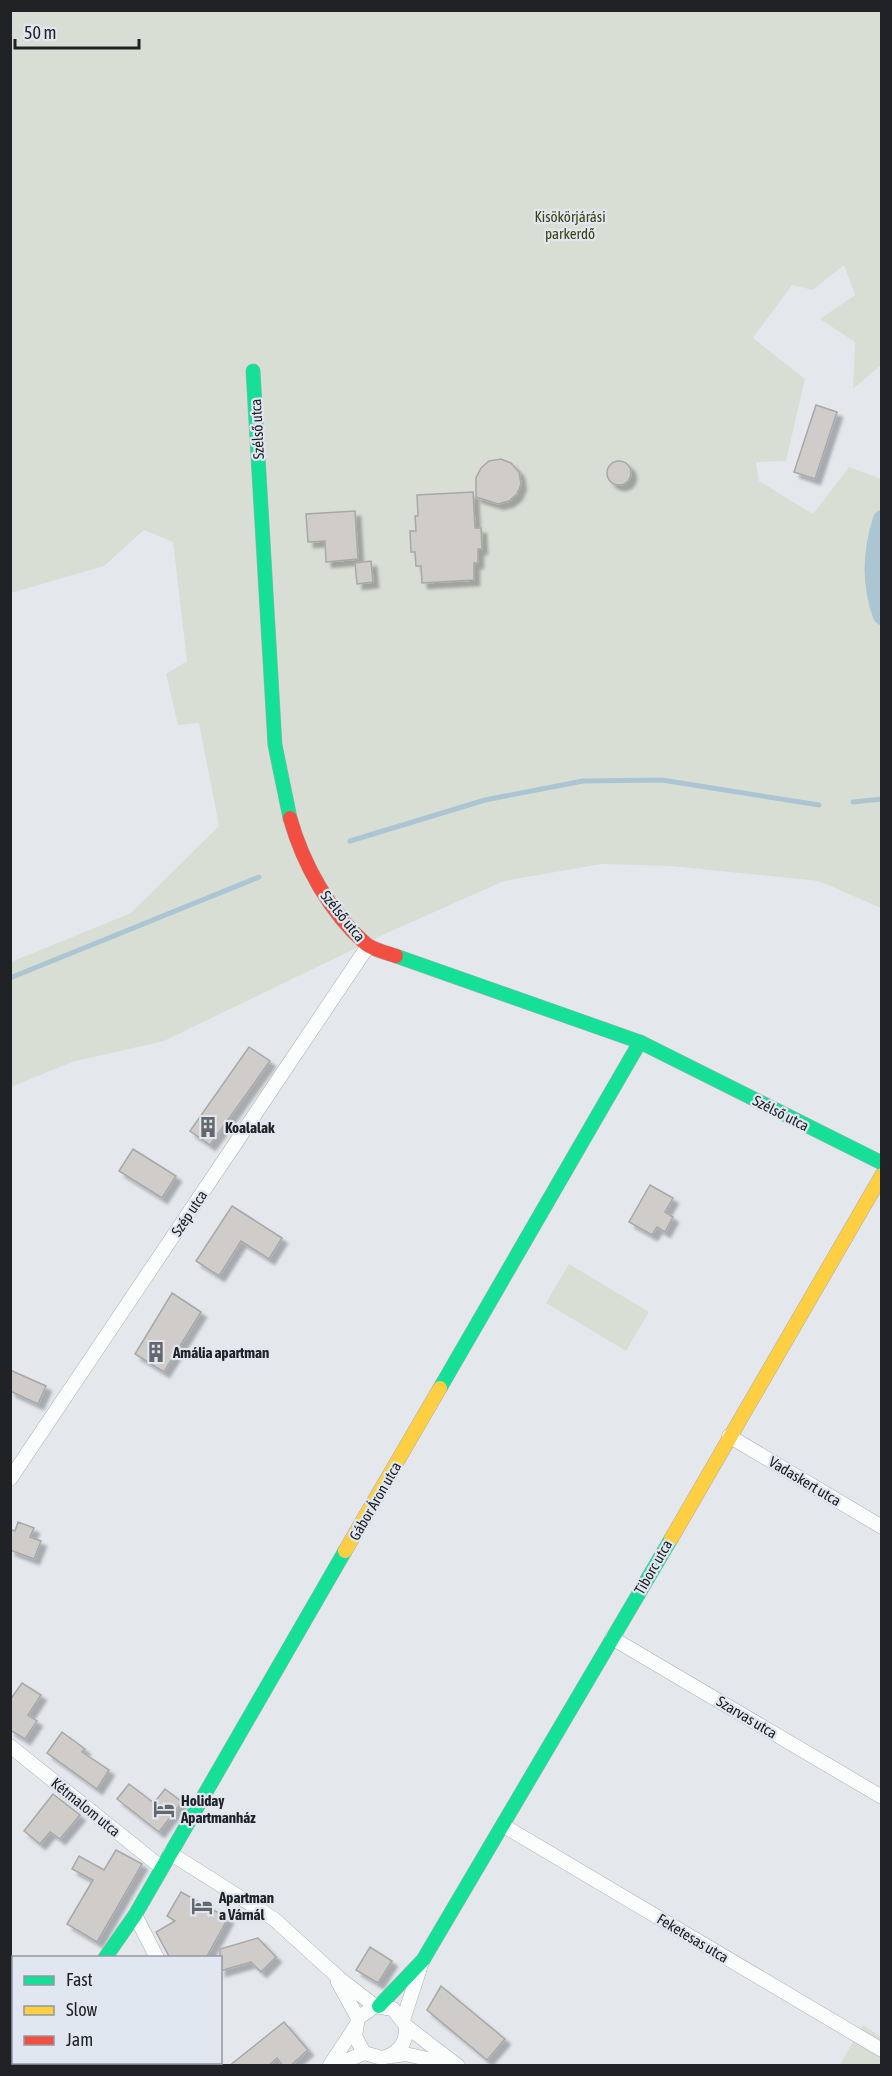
<svg xmlns="http://www.w3.org/2000/svg" width="892" height="2076" font-family="'Asap Condensed',sans-serif">
<style>
.green{fill:#d9ded5}
.lines{fill:none;stroke-linecap:round;stroke-linejoin:round}
.stream{stroke:#acc5d2;stroke-width:5}
.canal{stroke:#acc5d2;stroke-width:18}
.building{fill:#cfccca;stroke:#a7a8a8;stroke-width:1.5;filter:url(#shadow)}
.street-casing{stroke:#abaeb2;stroke-width:15}
.fast-casing{stroke:#abaeb2;stroke-width:15}
.slow-casing{stroke:#abaeb2;stroke-width:15}
.jam-casing{stroke:#abaeb2;stroke-width:15}
.street{stroke:#fbfcfc;stroke-width:14}
.fast{stroke:#16e098;stroke-width:14}
.slow{stroke:#ffcf43;stroke-width:14}
.jam{stroke:#f24e42;stroke-width:14}
.labels{text-anchor:middle;dominant-baseline:central;stroke-width:4.5;stroke-linejoin:round;paint-order:stroke}
.park-label{font-size:15px;fill:#394310;stroke:#e0e7f1}
.street-label{font-size:15px;fill:#202226;stroke:#e0e7f1}
.poi-label{font-size:15px;font-weight:bold;fill:#202226;stroke:#e0e7f1;text-anchor:start}
</style>
<defs>
<filter id="shadow"><feDropShadow dx="5.5" dy="5.5" stdDeviation="1.5" flood-color="#0004"/></filter>
</defs>
<rect width="100%" height="100%" fill="#e4e8ed"/>
<!-- green -->
<g class="green">
<polygon points="11,11 881,11 881,365 853,389 855,342 820,319 855,295 844,265 813,290 792,285 753,338 805,379 786,461 756,462 759,481 813,514 849,467 881,479 881,908 819,881 670,866 602,864 504,881 387,933 164,1041 72,1062 11,1087 11,962 131,913 219,826 199,723 178,725 166,674 187,661 173,542 144,530 104,566 11,593"/>
<polygon points="569,1264 649,1312 626,1351 546,1303"/>
<polygon points="863,2025 881,2037 881,2065 839,2066"/>
</g>
<g class="lines">
<!-- stream -->
<g class="stream">
<polyline points="853,802 882,799"/>
<polyline points="350,841 485,800 583,781 662,780 819,805"/>
<polyline points="10,978 259,877"/>
</g>
<!-- canal -->
<path class="canal" d="M882 519C872 550 870 584 882 616"/>
</g>
<!-- building -->
<g class="building">
<polygon points="816,405 837,412 815,479 794,472"/>
<polygon points="501,459 511,463 519,472 521,484 517,494 509,501 498,504 476,497 476,478 481,468 489,461"/>
<circle cx="619" cy="473" r="12"/>
<polygon points="473,492 475,528 481,528 482,549 478,549 478,563 474,563 474,580 422,583 421,566 416,566 415,552 411,552 410,531 416,531 415,516 418,516 417,495"/>
<polygon points="355,511 358,559 326,562 325,541 308,542 306,514"/>
<polygon points="371,561 373,582 357,584 355,563"/>
<polygon points="249,1047 270,1061 210,1145 190,1131"/>
<polygon points="133,1149 176,1176 162,1198 119,1171"/>
<polygon points="650,1185 673,1198 665,1212 673,1217 665,1232 657,1227 652,1235 629,1222"/>
<polygon points="232,1206 282,1238 269,1259 241,1241 219,1276 196,1261"/>
<polygon points="172,1293 201,1312 164,1372 135,1354"/>
<polygon points="10,1370 46,1386 38,1404 10,1391"/>
<polygon points="18,1522 34,1528 30,1537 41,1541 34,1559 10,1550 10,1529 15,1531"/>
<polygon points="22,1683 41,1695 28,1715 37,1721 25,1739 10,1730 10,1700"/>
<polygon points="62,1732 85,1749 82,1752 109,1770 97,1789 47,1753"/>
<polygon points="129,1784 154,1803 165,1789 182,1802 159,1832 117,1799"/>
<polygon points="53,1794 80,1815 60,1839 50,1832 40,1844 24,1831"/>
<polygon points="116,1850 142,1864 97,1942 67,1924 93,1880 72,1869 79,1856 104,1870"/>
<polygon points="181,1892 228,1918 206,1958 170,1958 156,1932 175,1921 167,1916"/>
<polygon points="258,1938 276,1957 261,1972 251,1962 220,1971 220,1949"/>
<polygon points="370,1947 392,1961 378,1983 356,1970"/>
<polygon points="441,1986 505,2039 487,2060 427,2010"/>
<polygon points="284,2022 308,2050 290,2066 283,2066 277,2058 268,2066 229,2066"/>
</g>
<g class="lines">
<defs>
<g id="street">
<polyline points="729,1436 882,1527"/>
<polyline points="10,1479 368,946"/>
<polyline points="612,1638 882,1797"/>
<polyline points="10,1746 162,1868"/>
<polyline points="504,1826 882,2050"/>
<polyline points="170,1853 274,1919 340,1979 375,2006"/>
<polyline points="135,1915 157,1958"/>
<polyline points="338,1982 358,2018"/>
<polyline points="10,2018 14,2019"/>
<polyline points="403,2020 422,1962"/>
<polyline points="406,2026 458,2066"/>
<polyline points="392,2056 405,2054 454,2065"/>
<polyline points="212,2062 213,2066"/>
<polyline points="330,2065 355,2027"/>
<polyline points="34,2066 36,2062"/>
<path d="M334 2066 364 2053 382 2058C399 2054 407 2043 406 2026L393 2009 375 2006 358 2018 355 2036 364 2053"/>
</g>
<g id="fast">
<polyline points="253,371 275,745 290,818"/>
<polyline points="396,956 640,1042 882,1163"/>
<polyline points="440,1388 640,1042"/>
<polyline points="105,1958 135,1915 345,1551"/>
<polyline points="379,2006 423,1960 671,1539"/>
</g>
<g id="slow">
<polyline points="671,1539 882,1175"/>
<polyline points="345,1551 440,1388"/>
</g>
<path id="jam" d="M290 818C303 864 330 913 366 944 374 950 387 953 396 956"/>
</defs>
<!-- street casing -->
<use href="#street" class="street-casing"/>
<!-- fast casing -->
<use href="#fast" class="fast-casing"/>
<!-- slow casing -->
<use href="#slow" class="slow-casing"/>
<!-- jam casing -->
<use href="#jam" class="jam-casing"/>
<!-- street -->
<use href="#street" class="street"/>
<!-- fast -->
<use href="#fast" class="fast"/>
<!-- slow -->
<use href="#slow" class="slow"/>
<!-- jam -->
<use href="#jam" class="jam"/>
</g>
<!-- icons -->
<defs>
<symbol id="building-bare" viewBox="-9 -9 18 18"><path d="M-4-6H4V6H1V3H-1V6H-4ZM-2.5-4.3h1.7v1.8h-1.7ZM.8-4.3h1.7v1.8H.8ZM-2.5-1h1.7V.8h-1.7ZM.8-1h1.7V.8H.8Z" fill="#65676c" stroke="#e0e7f1" stroke-width="2.5" paint-order="stroke"/></symbol>
<symbol id="hotel-bare" viewBox="-9 -9 18 18"><path d="M-6-4.5h1.5V1H6V5H4.5V3h-9V5H-6ZM-4 0a1.8 1.8 0 1 1 3.6 0ZM.5 0V-2.5h3Q6-2.5 6 0Z" fill="#65676c" stroke="#e0e7f1" stroke-width="2.5" paint-order="stroke"/></symbol>
</defs>
<g fill-rule="evenodd">
<use href="#building-bare" x="193" y="1112" width="30" height="30"/>
<use href="#building-bare" x="141" y="1337" width="30" height="30"/>
<use href="#hotel-bare" x="149" y="1794" width="30" height="30"/>
<use href="#hotel-bare" x="187" y="1891" width="30" height="30"/>
</g>
<g class="labels">
<!-- park labels -->
<g class="park-label">
<text x="570" y="216">Kisökörjárási<tspan x="570" dy="17">parkerdő</tspan></text>
</g>
<!-- street labels -->
<g class="street-label">
<text transform="translate(257 429) rotate(-93)">Szélső utca</text>
<text transform="translate(343 916) rotate(51)">Szélső utca</text>
<text transform="translate(781 1113) rotate(27)">Szélső utca</text>
<text transform="translate(189 1213) rotate(-56)">Szép utca</text>
<text transform="translate(805 1481) rotate(31)">Vadaskert utca</text>
<text transform="translate(375 1501) rotate(-60)">Gábor Áron utca</text>
<text transform="translate(653 1567) rotate(-60)">Tiborc utca</text>
<text transform="translate(747 1717) rotate(31)">Szarvas utca</text>
<text transform="translate(86 1807) rotate(39)">Kétmalom utca</text>
<text transform="translate(693 1938) rotate(31)">Feketesas utca</text>
</g>
<!-- poi labels -->
<g class="poi-label">
<text x="225" y="1127">Koalalak</text>
<text x="173" y="1352">Amália apartman</text>
<text x="181" y="1800">Holiday<tspan x="181" dy="17">Apartmanház</tspan></text>
<text x="219" y="1897">Apartman<tspan x="219" dy="17">a Várnál</tspan></text>
</g>
</g>
<!-- border -->
<rect width="892" height="2076" fill="none" stroke="#202226" stroke-width="24"/>
<!-- legend -->
<rect x="12" y="1956" width="210" height="108" fill="#e0e7f1" stroke="#9398a0" stroke-width="1.5"/>
<rect x="24" y="1976" width="30" height="9" fill="#16e098" stroke="#9398a0" stroke-width="1.5"/>
<text x="66" y="1986" font-size="18" fill="#202226">Fast</text>
<rect x="24" y="2006" width="30" height="9" fill="#ffcf43" stroke="#9398a0" stroke-width="1.5"/>
<text x="66" y="2016" font-size="18" fill="#202226">Slow</text>
<rect x="24" y="2036" width="30" height="9" fill="#f24e42" stroke="#9398a0" stroke-width="1.5"/>
<text x="66" y="2046" font-size="18" fill="#202226">Jam</text>
<!-- scale -->
<path d="M15 39v9h124v-9" fill="none" stroke="#202226" stroke-width="3"/>
<text x="24" y="39" font-size="18" fill="#202226" stroke="#e0e7f1" stroke-width="4.5" paint-order="stroke">50 m</text>
</svg>
